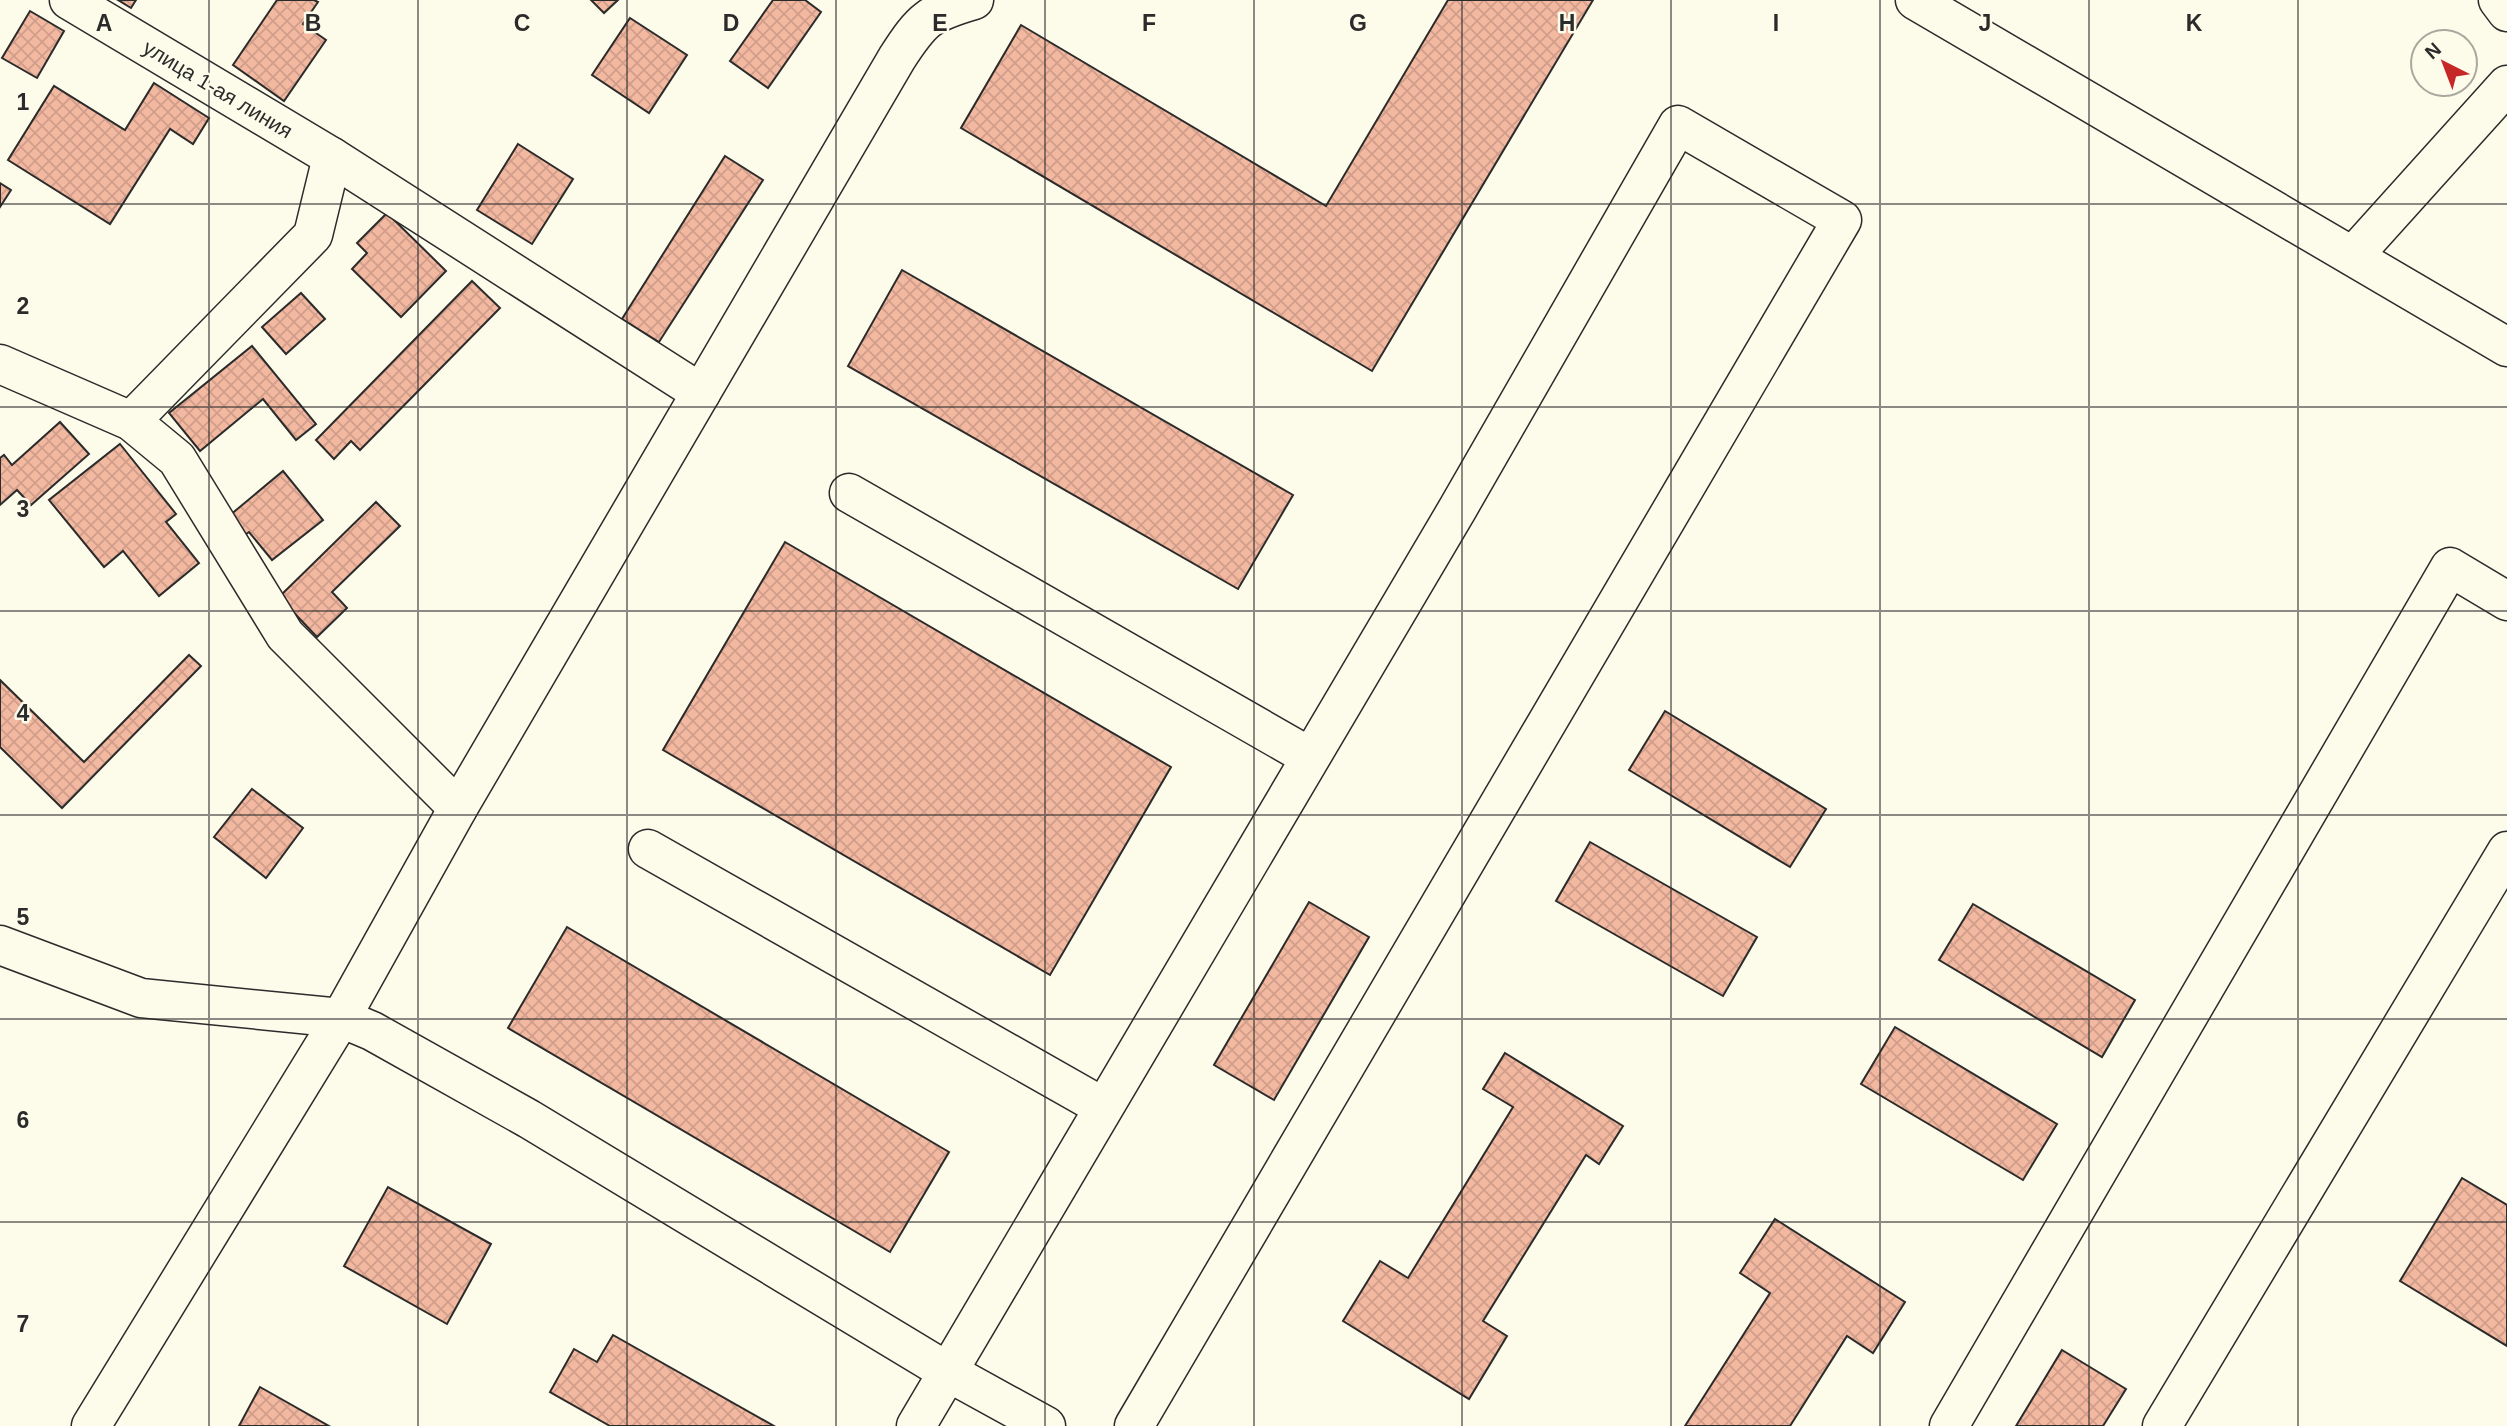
<svg xmlns="http://www.w3.org/2000/svg" width="2507" height="1426" font-family="Arial,sans-serif">
<style>
.building{fill:url(#building-cross-hatch);stroke:#2b2b2b;stroke-width:2}
.lines{fill:none;stroke-linecap:round;stroke-linejoin:round}
.minor-casing{stroke:#2b2b2b;stroke-width:41}
.minor{stroke:#fdfbea;stroke-width:38}
.grid{fill:none;stroke:#2b2b2b;stroke-width:2;stroke-opacity:0.55}
.labels{text-anchor:middle;dominant-baseline:central;stroke-width:5;stroke-linejoin:round;paint-order:stroke}
.street-label{font-size:21px;fill:#2b2b2b;stroke:#fdfbea}
.grid-label{font-size:23px;text-anchor:middle;font-weight:bold;fill:#2b2b2b;stroke:#fdfbea;stroke-width:5;stroke-linejoin:round;paint-order:stroke}
</style>
<defs>
<pattern id="building-cross-hatch" width="8" height="8" patternUnits="userSpaceOnUse" patternTransform="scale(1.75)"><rect width="8" height="8" fill="#f2b8a0"/><path d="M0 0l8 8M0 8l8-8" fill="none" stroke="#d09e8a"/></pattern>
</defs>
<rect width="100%" height="100%" fill="#fdfbea"/>
<!-- building -->
<g class="building">
<polygon points="118,0 136,0 131,8"/>
<polygon points="277,0 314,0 318,2 303,24 326,40 284,101 233,65"/>
<polygon points="591,0 618,0 604,13"/>
<polygon points="773,0 805,0 821,12 768,88 730,61"/>
<polygon points="1448,0 1593,0 1372,371 961,128 1021,25 1326,206"/>
<polygon points="30,11 64,31 37,78 2,58"/>
<polygon points="630,18 687,55 649,113 592,75"/>
<polygon points="154,83 209,118 193,144 170,129 110,224 8,160 54,86 125,130"/>
<polygon points="518,144 573,179 532,244 477,210"/>
<polygon points="725,156 763,180 659,342 622,319"/>
<polygon points="0,183 11,190 0,207"/>
<polygon points="387,213 446,271 401,317 352,269 367,253 357,243"/>
<polygon points="902,270 1293,495 1238,589 848,366"/>
<polygon points="472,281 500,308 360,450 351,441 334,459 316,440"/>
<polygon points="301,293 325,319 286,354 262,327"/>
<polygon points="252,346 316,424 296,440 263,399 200,451 169,413"/>
<polygon points="60,422 89,454 31,505 17,490 0,505 0,458 4,455 12,465"/>
<polygon points="120,444 176,514 166,522 199,563 159,596 123,551 104,567 49,500"/>
<polygon points="283,471 323,520 272,560 249,532 238,540 223,521"/>
<polygon points="376,502 400,526 332,592 347,608 317,637 279,597"/>
<polygon points="785,542 1171,767 1050,975 663,750"/>
<polygon points="189,655 201,666 62,808 0,747 0,680 84,762"/>
<polygon points="1665,711 1826,809 1790,867 1629,770"/>
<polygon points="252,789 303,828 266,878 214,837"/>
<polygon points="1590,842 1757,937 1723,996 1556,901"/>
<polygon points="1309,902 1369,937 1274,1100 1214,1065"/>
<polygon points="1973,904 2135,1000 2102,1057 1939,960"/>
<polygon points="567,927 949,1152 890,1252 508,1028"/>
<polygon points="1895,1027 2057,1124 2023,1180 1861,1084"/>
<polygon points="1505,1053 1623,1126 1599,1164 1586,1155 1483,1321 1507,1336 1469,1399 1343,1321 1380,1261 1408,1278 1513,1107 1483,1089"/>
<polygon points="2462,1178 2507,1205 2507,1346 2400,1281"/>
<polygon points="388,1187 491,1244 447,1324 344,1266"/>
<polygon points="1775,1219 1905,1302 1873,1353 1847,1336 1790,1426 1685,1426 1770,1293 1740,1273"/>
<polygon points="613,1335 774,1426 610,1426 550,1392 574,1349 597,1362"/>
<polygon points="2062,1350 2126,1389 2103,1426 2016,1426"/>
<polygon points="260,1387 329,1426 239,1426"/>
</g>
<g class="lines">
<defs>
<g id="minor">
<polyline points="69,0 332,157 701,393"/>
<polyline points="1915,0 2507,347"/>
<polyline points="2498,0 2507,12"/>
<polyline points="2353,256 2507,85"/>
<polyline points="0,364 131,421 177,459 285,635 458,808"/>
<polyline points="131,421 313,235 332,157"/>
<polyline points="849,493 1310,757"/>
<polyline points="648,849 1103,1107"/>
<polyline points="0,945 141,998 341,1018 372,1031 529,1119 948,1372 1046,1426"/>
<path d="M91 1426 341 1018 458 808 897 58C922 19 929 13 974 0"/>
<polyline points="916,1426 1458,508 1678,125 1842,220 1134,1426"/>
<polyline points="1949,1426 2450,567 2507,601"/>
<polyline points="2162,1426 2507,851"/>
</g>
</defs>
<!-- minor casing -->
<use href="#minor" class="minor-casing"/>
<!-- minor -->
<use href="#minor" class="minor"/>
</g>
<!-- grid -->
<path class="grid" d="M209 0V1426M418 0V1426M627 0V1426M836 0V1426M1045 0V1426M1254 0V1426M1462 0V1426M1671 0V1426M1880 0V1426M2089 0V1426M2298 0V1426M0 204H2507M0 407H2507M0 611H2507M0 815H2507M0 1019H2507M0 1222H2507"/>
<g class="labels">
<!-- street labels -->
<g class="street-label">
<text transform="translate(218 89) rotate(31)">улица 1-ая линия</text>
</g>
</g>
<g class="grid-label">
<text x="104" y="31">A</text>
<text x="313" y="31">B</text>
<text x="522" y="31">C</text>
<text x="731" y="31">D</text>
<text x="940" y="31">E</text>
<text x="1149" y="31">F</text>
<text x="1358" y="31">G</text>
<text x="1567" y="31">H</text>
<text x="1776" y="31">I</text>
<text x="1985" y="31">J</text>
<text x="2194" y="31">K</text>
<text x="23" y="110">1</text>
<text x="23" y="314">2</text>
<text x="23" y="517">3</text>
<text x="23" y="721">4</text>
<text x="23" y="925">5</text>
<text x="23" y="1128">6</text>
<text x="23" y="1332">7</text>
</g>
<!-- north arrow -->
<g transform="translate(2444 63) rotate(318)"><circle r="33" fill="#fdfbea" stroke="#a9a89e" stroke-width="2"/>
<path d="M0-5L12 26L0 18L-12 26Z" fill="#c62828"/>
<text y="-10" font-size="19" font-weight="bold" text-anchor="middle" fill="#2b2b2b">N</text>
</g>
</svg>
